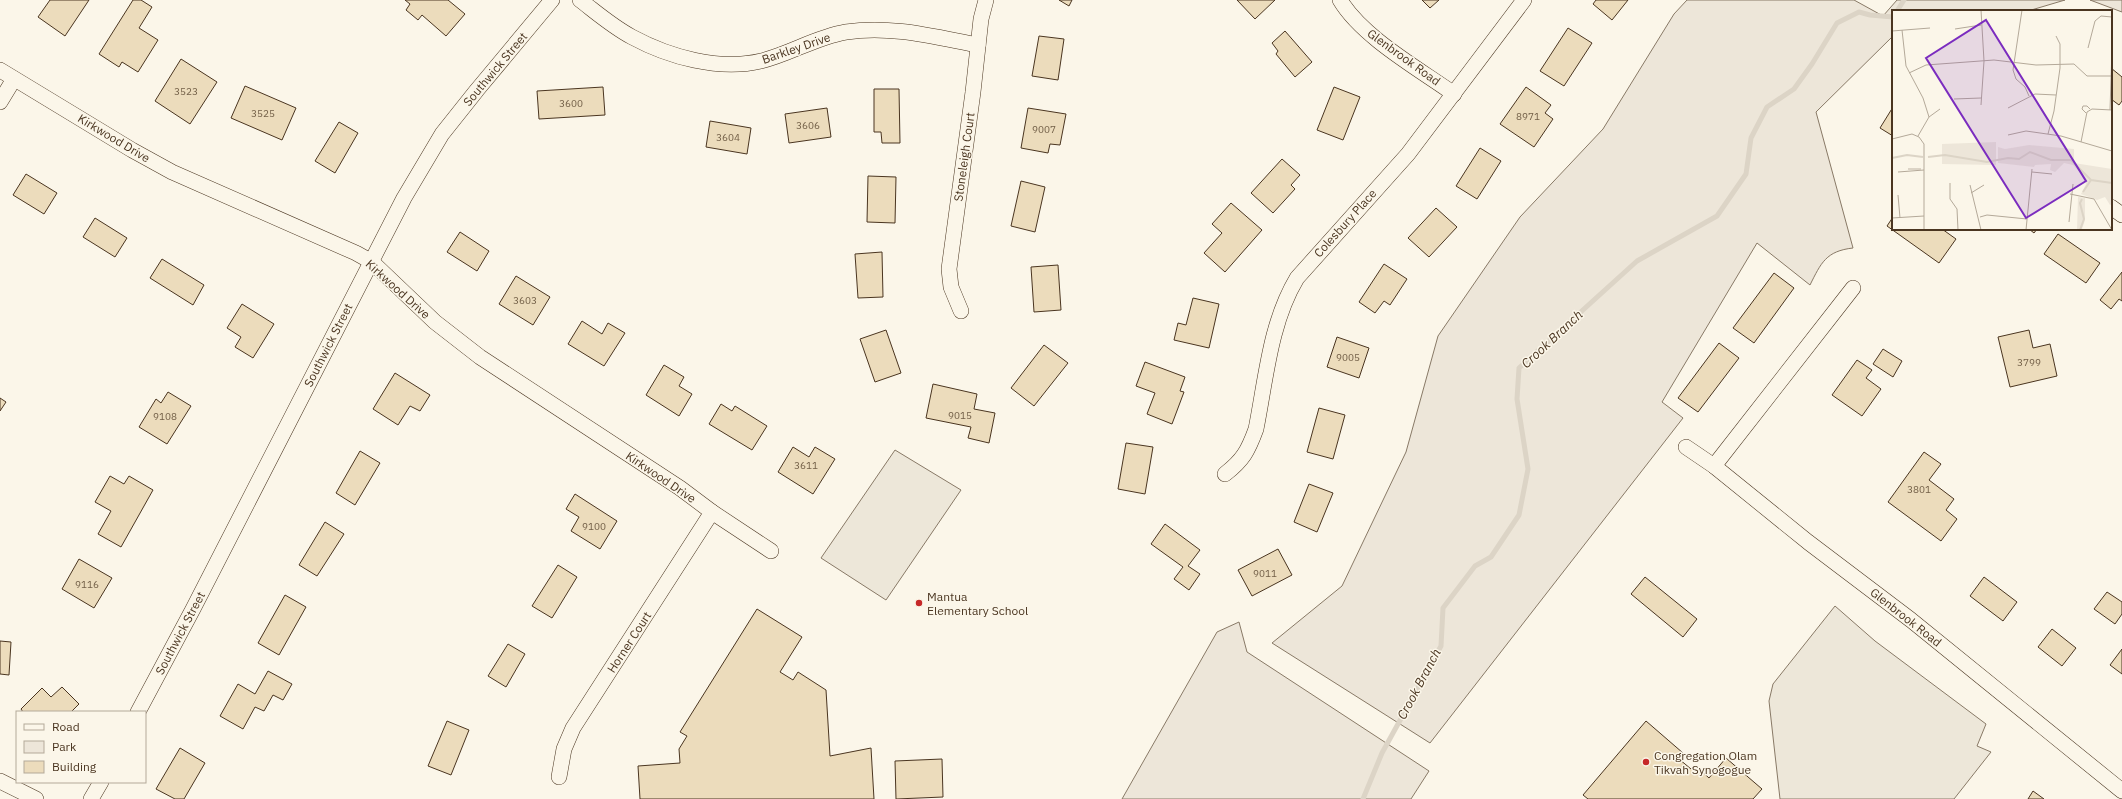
<svg xmlns="http://www.w3.org/2000/svg" width="2122" height="799" font-family="'IBM Plex Sans',sans-serif">
<style>
.green{fill:#ede6d9;stroke:#887966}
.parking{fill:#ede7d9;stroke:#887966}
.lines{fill:none;stroke-linecap:round;stroke-linejoin:round}
.stream{stroke:#dcd4c6;stroke-width:5}
.building{fill:#ecdcbc;stroke:#4a3520}
.street-casing{stroke:#4a3520;stroke-width:16}
.street{stroke:#fbf6e9;stroke-width:15}
.poi-dot{fill:#c62828;stroke:#fbf6e9;stroke-width:1.5}
.labels{text-anchor:middle;dominant-baseline:central;stroke-width:3;stroke-linejoin:round;paint-order:stroke}
.number-label{font-size:10px;fill:#725f47}
.street-label{font-size:12px;fill:#4a3520;stroke:#fbf6e9}
.poi-label{font-size:12px;fill:#4a3520;stroke:#fbf6e9;text-anchor:start}
.water-label{font-size:13px;font-style:italic;fill:#4a3520;stroke:#fbf6e9}
.inset-river{fill:none;stroke:#dcd4c6;stroke-width:2}
.inset-road{fill:none;stroke:#b4a999;stroke-width:1}
.view{fill:#7b2cbf;fill-opacity:0.15;stroke:#7b2cbf;stroke-width:2}
.inset-edge{fill:none;stroke:#4a3520;stroke-width:2}
</style>
<rect width="100%" height="100%" fill="#fbf6e9"/>
<!-- green -->
<g class="green">
<path d="M1687 0H1854L1883 16 1897 0H2065L2028 11H1893V36L1816 112 1853 248C1826 251 1821 263 1810 285L1757 243 1662 402 1683 418 1430 743 1272 643 1342 586 1406 452 1438 336 1520 217 1603 129 1674 14Z"/>
<polygon points="2090,0 2122,0 2122,12"/>
<polygon points="1239,622 1247,652 1429,771 1411,799 1122,799 1217,632"/>
</g>
<!-- parking -->
<g class="parking">
<polygon points="895,450 961,490 886,600 821,558"/>
<polygon points="1835,606 1875,641 1986,724 1977,746 1991,752 1954,799 1780,799 1769,701 1773,684"/>
</g>
<g class="lines">
<!-- stream -->
<g class="stream">
<polyline points="1897,11 1904,0"/>
<polyline points="1363,799 1382,753 1441,646 1443,608 1475,566 1491,557 1519,515 1528,469 1517,399 1519,368 1637,261 1717,216 1746,174 1751,138 1767,107 1794,89 1812,64 1837,23 1859,12 1870,15 1893,17"/>
</g>
</g>
<!-- building -->
<g class="building">
<polygon points="50,0 89,0 65,36 38,17"/>
<polygon points="133,0 141,0 152,7 139,28 158,40 138,72 122,62 119,67 99,54"/>
<polygon points="405,0 448,0 465,14 446,36 422,15 418,20 406,10 410,4"/>
<polygon points="1059,0 1072,0 1069,6"/>
<polygon points="1237,0 1275,0 1255,19"/>
<polygon points="1422,0 1439,0 1430,8"/>
<polygon points="1596,0 1628,0 1612,20 1593,4"/>
<polygon points="1568,28 1592,43 1564,86 1540,71"/>
<polygon points="1285,31 1312,62 1295,77 1276,54 1278,51 1272,43"/>
<polygon points="1039,36 1064,39 1058,80 1032,76"/>
<polygon points="181,59 217,82 190,124 155,101"/>
<polygon points="2111,68 2122,77 2122,101 2119,105 2111,99"/>
<polygon points="245,86 296,108 282,140 231,118"/>
<polygon points="603,87 605,115 539,119 537,91"/>
<polygon points="1334,87 1360,97 1343,140 1317,130"/>
<polygon points="1526,87 1551,105 1545,113 1553,119 1534,147 1500,124"/>
<polygon points="874,89 899,89 900,143 882,143 881,132 874,132"/>
<polygon points="1893,107 1893,136 1880,128"/>
<polygon points="827,108 831,137 789,143 785,114"/>
<polygon points="1028,108 1066,114 1060,145 1050,144 1048,153 1021,148"/>
<polygon points="710,121 751,128 747,154 706,147"/>
<polygon points="339,122 358,133 335,173 315,161"/>
<polygon points="1480,148 1501,161 1477,199 1456,186"/>
<polygon points="1282,159 1300,175 1291,185 1295,189 1273,213 1251,193"/>
<polygon points="26,174 57,193 44,214 13,195"/>
<polygon points="868,176 896,177 895,223 867,222"/>
<polygon points="1021,181 1045,187 1035,232 1011,226"/>
<polygon points="1231,203 1262,230 1225,272 1204,253 1222,233 1212,224"/>
<polygon points="1436,208 1457,227 1429,257 1408,238"/>
<polygon points="1893,217 1893,229 1942,229 1956,239 1939,263 1887,226"/>
<polygon points="95,218 127,238 115,257 83,237"/>
<polygon points="2029,229 2037,229 2034,233"/>
<polygon points="460,232 489,251 477,271 447,252"/>
<polygon points="2058,234 2100,263 2086,283 2044,254"/>
<polygon points="882,252 883,297 858,298 855,254"/>
<polygon points="162,259 204,285 193,305 150,278"/>
<polygon points="1384,264 1407,279 1390,305 1384,301 1375,313 1359,302"/>
<polygon points="1058,265 1061,310 1034,312 1031,267"/>
<polygon points="2122,272 2122,301 2119,299 2111,309 2100,300"/>
<polygon points="1774,273 1794,288 1754,343 1733,328"/>
<polygon points="516,276 550,297 533,325 499,304"/>
<polygon points="1193,298 1219,304 1209,348 1174,340 1178,323 1186,325"/>
<polygon points="242,304 274,324 253,358 235,347 241,337 227,328"/>
<polygon points="582,321 602,334 608,323 625,333 604,366 568,344"/>
<polygon points="886,330 901,373 875,382 860,339"/>
<polygon points="2029,330 2033,348 2050,344 2057,376 2010,387 1998,337"/>
<polygon points="1337,337 1369,348 1359,378 1327,367"/>
<polygon points="1719,343 1739,358 1698,412 1678,398"/>
<polygon points="1044,345 1068,363 1034,406 1011,388"/>
<polygon points="1883,349 1902,361 1893,377 1873,364"/>
<polygon points="1857,360 1872,370 1866,378 1881,389 1862,416 1832,395"/>
<polygon points="1145,362 1185,377 1180,391 1184,392 1172,424 1147,414 1155,393 1136,386"/>
<polygon points="664,365 684,377 679,386 692,394 679,416 646,395"/>
<polygon points="395,373 430,395 420,411 410,406 398,425 373,409"/>
<polygon points="933,384 977,394 974,409 995,413 989,443 968,438 971,427 926,418"/>
<polygon points="168,392 191,406 167,444 139,427 156,399 161,403"/>
<polygon points="0,398 6,402 0,411"/>
<polygon points="721,404 732,411 735,406 767,426 752,450 709,424"/>
<polygon points="1319,408 1345,415 1333,459 1307,452"/>
<polygon points="1126,443 1153,447 1145,494 1118,489"/>
<polygon points="793,447 809,457 815,447 835,459 813,494 778,472"/>
<polygon points="360,451 380,463 355,505 336,493"/>
<polygon points="1924,452 1941,464 1929,480 1954,499 1946,510 1957,519 1941,541 1888,502"/>
<polygon points="110,476 124,484 129,476 153,490 121,547 98,534 111,511 95,502"/>
<polygon points="1309,484 1333,493 1317,532 1294,522"/>
<polygon points="575,494 617,521 600,549 571,531 579,517 566,509"/>
<polygon points="325,522 344,534 317,576 299,565"/>
<polygon points="1165,524 1200,550 1188,566 1200,574 1189,590 1174,579 1183,567 1151,544"/>
<polygon points="1278,549 1292,575 1252,596 1238,570"/>
<polygon points="79,559 112,578 94,608 62,589"/>
<polygon points="558,565 577,577 552,618 532,606"/>
<polygon points="1645,577 1697,619 1683,637 1631,594"/>
<polygon points="1984,577 2017,602 2003,621 1970,596"/>
<polygon points="2107,592 2122,602 2122,614 2115,624 2094,609"/>
<polygon points="285,595 306,607 279,655 258,643"/>
<polygon points="757,609 802,637 780,672 793,680 798,672 826,690 830,756 871,748 874,799 640,799 638,766 680,763 679,749 687,736 680,732"/>
<polygon points="2052,629 2076,648 2062,666 2038,647"/>
<polygon points="0,641 11,642 9,675 0,674"/>
<polygon points="508,644 525,654 506,687 488,676"/>
<polygon points="2122,649 2122,674 2110,665"/>
<polygon points="268,671 292,684 283,700 273,695 264,711 255,707 243,729 220,716 238,684 255,694"/>
<polygon points="62,687 79,704 71,712 23,712 21,709 42,688 51,697"/>
<polygon points="447,721 469,730 451,775 428,766"/>
<polygon points="1646,721 1683,753 1679,759 1691,769 1695,765 1709,778 1726,758 1762,789 1753,799 1588,799 1583,795"/>
<polygon points="180,748 205,763 184,799 175,799 156,789"/>
<polygon points="942,759 943,797 896,799 895,761"/>
<polygon points="2033,791 2044,799 2028,799"/>
</g>
<g class="lines">
<defs>
<g id="street">
<path d="M580 0C597 13 613 27 632 37 669 57 719 71 761 61 790 54 816 37 846 32 891 25 935 37 978 45"/>
<path d="M1340 0C1362 37 1419 69 1454 94"/>
<polyline points="0,70 132,150 172,172 356,253 372,262 435,322 480,357 680,488 712,512 771,551"/>
<polyline points="0,102 14,79"/>
<polyline points="2111,207 2122,215"/>
<polyline points="961,311 951,287 949,269 973,92 981,19 986,0"/>
<polyline points="1686,447 1714,466 1808,542 1911,620 2122,791"/>
<polyline points="1714,466 1853,288"/>
<path d="M1225 474C1243 460 1248 451 1256 429 1266 379 1270 323 1297 278L1408 154 1524 0"/>
<polyline points="138,712 193,609 404,198 442,134 477,90 552,0"/>
<polyline points="559,777 564,749 573,728 712,512"/>
<polyline points="0,781 36,799"/>
<polyline points="91,799 101,782"/>
</g>
</defs>
<!-- street casing -->
<use href="#street" class="street-casing"/>
<!-- street -->
<use href="#street" class="street"/>
</g>
<!-- markers -->
<g class="poi-dot">
<circle cx="919" cy="603" r="4"/>
<circle cx="1646" cy="762" r="4"/>
</g>
<g class="labels">
<!-- number labels -->
<g class="number-label">
<text x="186" y="91">3523</text>
<text x="571" y="103">3600</text>
<text x="263" y="113">3525</text>
<text x="1528" y="116">8971</text>
<text x="808" y="125">3606</text>
<text x="1044" y="129">9007</text>
<text x="728" y="137">3604</text>
<text x="525" y="300">3603</text>
<text x="1348" y="357">9005</text>
<text x="2029" y="362">3799</text>
<text x="960" y="415">9015</text>
<text x="165" y="416">9108</text>
<text x="806" y="465">3611</text>
<text x="1919" y="489">3801</text>
<text x="594" y="526">9100</text>
<text x="1265" y="573">9011</text>
<text x="87" y="584">9116</text>
</g>
<!-- street labels -->
<g class="street-label">
<text transform="translate(796 48) rotate(-19)">Barkley Drive</text>
<text transform="translate(1404 57) rotate(36)">Glenbrook Road</text>
<text transform="translate(495 69) rotate(-50)">Southwick Street</text>
<text transform="translate(114 138) rotate(31)">Kirkwood Drive</text>
<text transform="translate(964 157) rotate(-82)">Stoneleigh Court</text>
<text transform="translate(1345 223) rotate(-48)">Colesbury Place</text>
<text transform="translate(398 289) rotate(42)">Kirkwood Drive</text>
<text transform="translate(328 345) rotate(-63)">Southwick Street</text>
<text transform="translate(661 477) rotate(34)">Kirkwood Drive</text>
<text transform="translate(1906 617) rotate(38)">Glenbrook Road</text>
<text transform="translate(180 633) rotate(-62)">Southwick Street</text>
<text transform="translate(629 642) rotate(-57)">Horner Court</text>
</g>
<!-- poi labels -->
<g class="poi-label">
<text x="927" y="596">Mantua<tspan x="927" dy="14">Elementary School</tspan></text>
<text x="1654" y="755">Congregation Olam<tspan x="1654" dy="14">Tikvah Synogogue</tspan></text>
</g>
<!-- water labels -->
<g class="water-label">
<text transform="translate(1552 339) rotate(-43)">Crook Branch</text>
<text transform="translate(1419 684) rotate(-62)">Crook Branch</text>
</g>
</g>
<!-- overview -->
<g transform="translate(1892 10)">
<rect width="220" height="220" fill="#fbf6e9"/>
<path d="M104 132V155L50 154V134ZM137 135 182 139V153L220 159V194L218 195 213 187 205 190 189 184 194 174 193 167 181 155 172 153 163 162 158 160 159 154 143 155 142 157 106 153V137L113 139ZM186 187 193 188V210L190 219 194 220H185Z" fill="#ede6d9"/>
<path class="inset-river" d="M36 147 53 145 95 152 116 148 127 149 138 142 159 150H179L199 170 220 173M0 148 15 145 31 147M16 159H29M191 182 199 170M188 220 192 209 188 193 190 189"/>
<path class="inset-road" d="M130 0 121 60 124 69 133 77 137 86M63 19 89 15M10 20 14 56 31 88 37 107M0 21 38 18M196 38 203 11 209 6 220 7M17 63 34 55 102 50 144 55 182 54 195 66H220M62 89 89 88M89 95 92 51 89 0M116 98 143 84 164 85M218 100 220 39M194 103 190 99 191 96H195L198 99M156 124 162 101 168 58V34L164 26M116 125 134 121 169 126 220 141M26 126 37 107 48 99M0 129 20 124 27 127 32 134V220M189 132 195 102 200 99 220 100M6 162 32 160M140 162 160 164M58 173V189L65 199 66 220M78 175 89 220M79 183 92 175M178 184 202 189 220 220M6 185 8 208M88 207 95 205 135 209M0 208 32 206M177 212 181 174M134 220 140 159"/>
<path class="view" d="M94 10 194 171 134 208 34 48Z"/>
<rect width="220" height="220" class="inset-edge"/>
</g>
<!-- legend -->
<rect x="16" y="711" width="130" height="72" fill="#fbf6e9" stroke="#b4a999"/>
<rect x="24" y="724" width="20" height="6" fill="#fbf6e9" stroke="#b4a999"/>
<text x="52" y="731" font-size="12" fill="#4a3520">Road</text>
<rect x="24" y="741" width="20" height="12" fill="#ede6d9" stroke="#b4a999"/>
<text x="52" y="751" font-size="12" fill="#4a3520">Park</text>
<rect x="24" y="761" width="20" height="12" fill="#ecdcbc" stroke="#b4a999"/>
<text x="52" y="771" font-size="12" fill="#4a3520">Building</text>
</svg>
